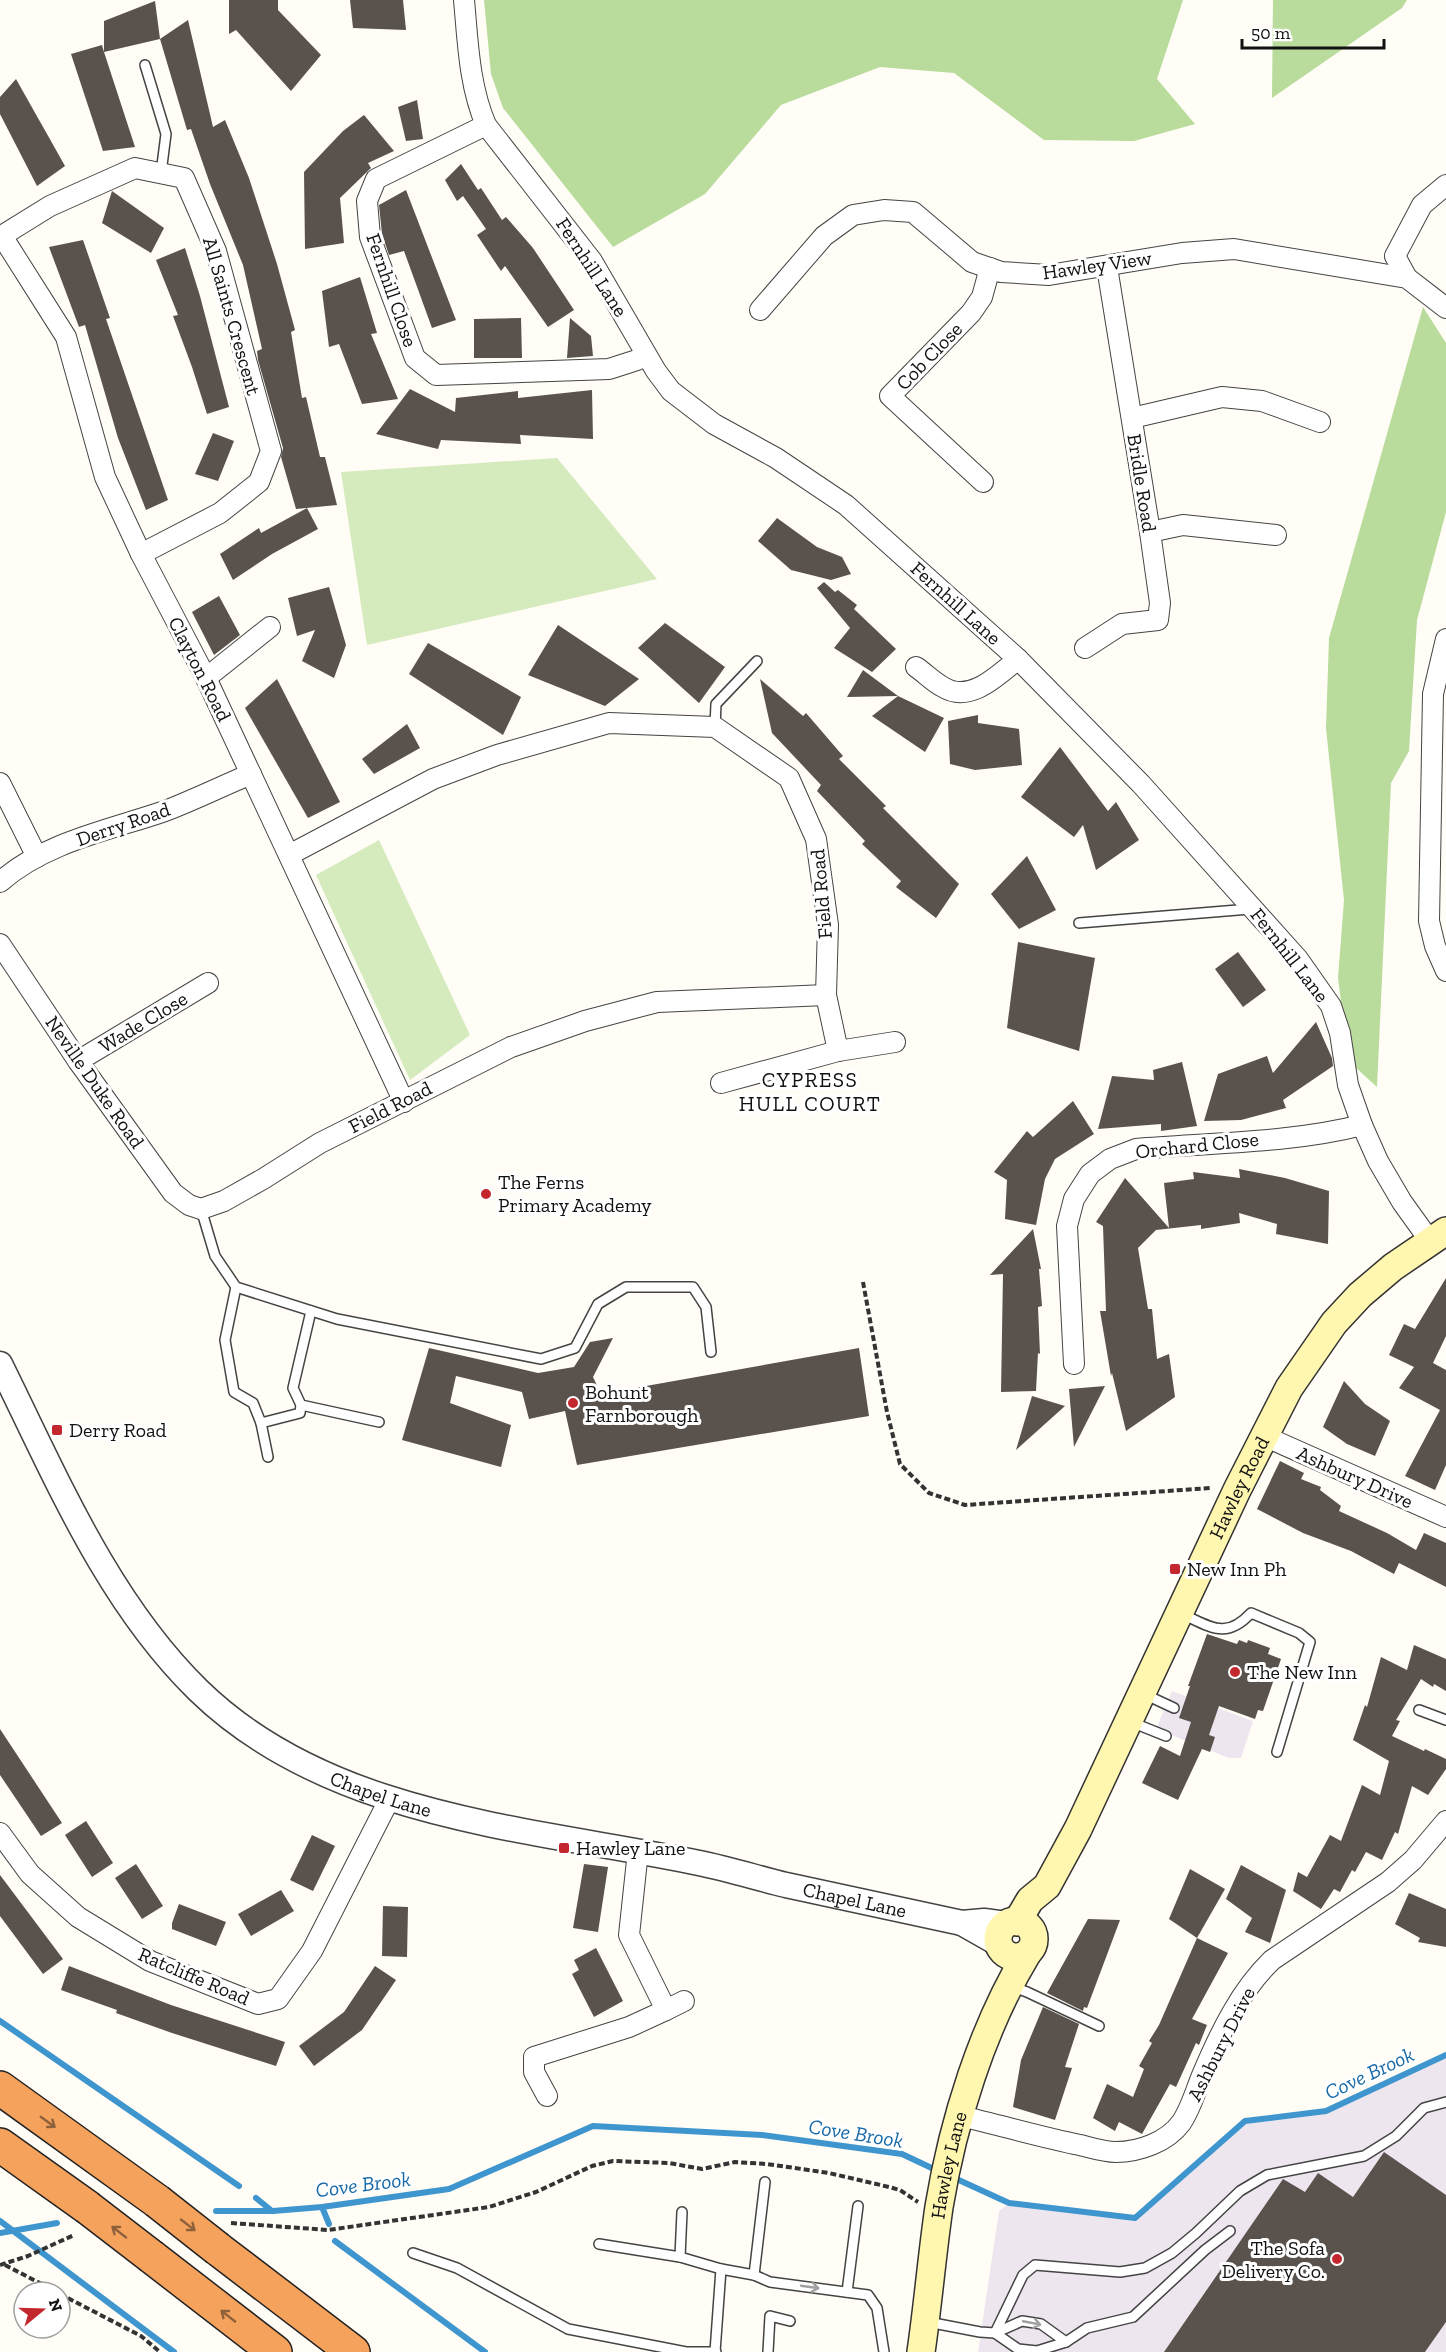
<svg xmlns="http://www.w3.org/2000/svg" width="1446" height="2352" font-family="'Zilla Slab',serif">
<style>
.industrial{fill:#eee6ef}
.green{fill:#d5ebbd}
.forest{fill:#b9dc9c}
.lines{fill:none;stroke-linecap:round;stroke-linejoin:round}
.stream{stroke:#3f96cf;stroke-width:6}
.building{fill:#5a524d}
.service-casing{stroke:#444;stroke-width:12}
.minor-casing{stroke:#444;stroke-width:22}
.tertiary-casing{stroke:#444;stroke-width:27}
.secondary-casing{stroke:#333;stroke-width:30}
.motorway-casing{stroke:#222;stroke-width:36}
.path{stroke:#333;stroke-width:4;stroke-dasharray:6 3;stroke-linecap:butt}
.service{stroke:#fff;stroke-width:9}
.minor{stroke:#fff;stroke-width:20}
.tertiary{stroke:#fff;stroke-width:24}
.secondary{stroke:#fff6b0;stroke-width:27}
.motorway{stroke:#f5a25d;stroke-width:33}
.motorway-bridge-casing{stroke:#222;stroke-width:36;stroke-linecap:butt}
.motorway-bridge{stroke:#f5a25d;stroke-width:33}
.oneway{stroke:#8e613b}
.oneway2{stroke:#a0a0a0}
.poi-dot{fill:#c4262e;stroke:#fff;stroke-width:2}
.labels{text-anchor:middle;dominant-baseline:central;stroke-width:6;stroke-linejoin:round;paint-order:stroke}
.street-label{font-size:20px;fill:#111;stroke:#fff}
.poi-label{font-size:20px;fill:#111;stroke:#fff;text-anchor:start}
.neighbourhood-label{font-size:21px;letter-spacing:1.5px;fill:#111;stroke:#fff}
.water-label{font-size:21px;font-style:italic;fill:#1768a6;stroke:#fff}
</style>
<rect width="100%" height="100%" fill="#fffdf5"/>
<!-- industrial -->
<g class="industrial">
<polygon points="1172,1691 1253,1721 1241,1758 1229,1758 1156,1729"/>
<polygon points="1446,2055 1446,2352 978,2352 999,2211 1009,2203 1135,2218 1245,2121 1326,2111"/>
</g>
<!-- green -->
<g class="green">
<polygon points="557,458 657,579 367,645 341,472"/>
<polygon points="379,840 470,1035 410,1080 316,875"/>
</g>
<!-- forest -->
<g class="forest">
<polygon points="484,0 1183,0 1157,79 1195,124 1134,141 1044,140 954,73 880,67 781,105 705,194 613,247 503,108 491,74"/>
<polygon points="1273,0 1407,0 1402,8 1272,98"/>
<polygon points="1423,307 1446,343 1446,512 1417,620 1409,751 1391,783 1377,1087 1355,1067 1344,1024 1338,978 1344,900 1326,728 1329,638"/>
</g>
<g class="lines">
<!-- stream -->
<g class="stream">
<polyline points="0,2021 239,2186"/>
<polyline points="950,2176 1009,2203 1135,2218 1245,2121 1326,2111 1446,2055"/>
<polyline points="256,2198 272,2211"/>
<polyline points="322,2207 329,2224"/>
<polyline points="216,2211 273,2211 322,2207 449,2189 593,2126 762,2135 902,2154 938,2171"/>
<polyline points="0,2221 174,2352"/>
<polyline points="0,2233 57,2223"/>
<polyline points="335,2241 485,2352"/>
</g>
</g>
<!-- building -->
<g class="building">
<polygon points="229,0 278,0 278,10 321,55 291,91 236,30 229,34"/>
<polygon points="350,0 403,0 406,30 353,28"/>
<polygon points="155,1 160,39 104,52 104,21"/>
<polygon points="188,20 213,127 225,120 249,178 277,264 295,330 291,332 302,398 306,397 320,457 325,457 337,505 296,509 281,457 283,448 258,360 257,351 262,349 243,265 210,184 191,129 187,130 160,39"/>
<polygon points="102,45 104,52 135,147 103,151 71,54"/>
<polygon points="16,79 65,166 37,186 0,114 0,97"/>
<polygon points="417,100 423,139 406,141 398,107"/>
<polygon points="364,115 394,151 368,163 371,168 340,198 344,243 305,249 304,172 343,131"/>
<polygon points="461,164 478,190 481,188 502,220 506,217 533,248 574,310 548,327 505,266 501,271 477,235 486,229 463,196 457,201 445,180"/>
<polygon points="406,190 456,320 432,328 404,251 389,255 382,234 379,205"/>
<polygon points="112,191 164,228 151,253 102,223"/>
<polygon points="83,240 110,318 106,319 168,500 146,510 118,438 85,325 79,327 49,247"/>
<polygon points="185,248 200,296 229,407 207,414 192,367 173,316 178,315 156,260"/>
<polygon points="360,277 377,333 371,334 398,399 362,404 339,344 329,347 322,291"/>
<polygon points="521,318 522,358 474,358 474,319"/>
<polygon points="570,318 591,336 593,356 567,358"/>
<polygon points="410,389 455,412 456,398 518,391 518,398 592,390 593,439 520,435 521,444 441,440 438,449 376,434"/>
<polygon points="213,433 234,441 218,481 195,474"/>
<polygon points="307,508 318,529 272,554 233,580 220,554 259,528 261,533"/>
<polygon points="777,518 817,547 842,557 851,574 831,580 791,570 758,541"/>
<polygon points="824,582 835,592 838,590 857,605 854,609 896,649 872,672 834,648 850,628 817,588"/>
<polygon points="329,587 346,645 334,678 302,661 315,630 297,636 288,598"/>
<polygon points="219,596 240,635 214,655 192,612"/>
<polygon points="665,623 725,667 699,703 638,648"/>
<polygon points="558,625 639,679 605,706 528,675"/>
<polygon points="428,643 521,697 503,735 409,674"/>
<polygon points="863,670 898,696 847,697"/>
<polygon points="277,679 340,802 308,818 245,708"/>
<polygon points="760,679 803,716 806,713 843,756 839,759 886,806 883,808 959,884 936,918 896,887 901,881 862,844 865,841 817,791 821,785 772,733"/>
<polygon points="898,696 944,718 925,752 872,716"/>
<polygon points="978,715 978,723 1019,729 1022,765 975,770 950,764 948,721"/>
<polygon points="407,724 420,748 374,774 362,759"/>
<polygon points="1060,747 1108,811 1116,802 1139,840 1096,870 1083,825 1074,837 1021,797"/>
<polygon points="1027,856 1056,910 1019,929 991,894"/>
<polygon points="1018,942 1095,958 1079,1051 1007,1028"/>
<polygon points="1238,952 1266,990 1243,1007 1215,969"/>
<polygon points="1316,1022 1332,1058 1333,1066 1283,1100 1286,1108 1241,1120 1204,1121 1218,1074 1267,1056 1273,1073"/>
<polygon points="1182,1062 1197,1126 1161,1131 1161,1124 1098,1129 1112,1076 1154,1080 1153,1070"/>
<polygon points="1073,1101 1094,1134 1055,1159 1045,1179 1036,1225 1005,1219 1007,1180 994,1172 1027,1131 1033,1137"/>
<polygon points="1239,1169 1285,1178 1329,1191 1328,1244 1276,1234 1277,1224 1239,1213 1240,1223 1201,1229 1201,1225 1156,1230 1138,1248 1148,1309 1152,1309 1157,1359 1169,1354 1175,1397 1126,1431 1112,1373 1111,1376 1100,1311 1106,1311 1103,1226 1096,1222 1125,1178 1169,1228 1164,1183 1194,1179 1193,1172 1240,1178"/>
<polygon points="1033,1229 1041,1269 1039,1269 1042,1306 1038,1307 1040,1354 1038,1353 1036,1391 1001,1392 1003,1274 990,1275"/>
<polygon points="1446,1278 1446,1336 1433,1363 1446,1370 1446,1465 1435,1490 1405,1476 1440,1410 1399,1388 1414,1367 1389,1355 1404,1324 1415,1329"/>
<polygon points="613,1338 593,1377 601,1394 859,1348 869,1416 577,1465 565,1411 529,1419 522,1392 456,1376 450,1403 511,1425 501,1467 402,1440 429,1348 538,1373 574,1367 590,1342"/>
<polygon points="1344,1381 1365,1404 1390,1421 1375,1456 1347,1444 1323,1427"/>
<polygon points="1105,1386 1074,1447 1069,1389"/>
<polygon points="1032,1396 1065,1406 1016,1450"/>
<polygon points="1280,1461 1304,1473 1301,1479 1321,1487 1320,1490 1341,1506 1339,1511 1387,1533 1416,1550 1424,1533 1446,1543 1446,1587 1399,1563 1394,1574 1351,1551 1303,1533 1257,1509"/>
<polygon points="1207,1634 1237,1644 1239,1640 1247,1643 1248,1640 1270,1648 1268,1654 1281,1659 1263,1711 1258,1710 1255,1719 1219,1706 1209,1735 1215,1737 1210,1752 1202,1749 1178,1800 1142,1783 1160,1746 1180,1756 1191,1722 1179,1718 1190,1686 1188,1686"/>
<polygon points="1414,1645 1446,1659 1446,1691 1434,1684 1433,1687 1421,1679 1396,1720 1400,1721 1392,1736 1424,1751 1425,1749 1446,1759 1446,1769 1428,1795 1412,1786 1398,1834 1395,1832 1382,1860 1366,1852 1355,1872 1352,1870 1340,1892 1334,1889 1321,1909 1293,1891 1298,1872 1307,1877 1330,1835 1341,1841 1362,1785 1380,1795 1389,1761 1353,1740 1365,1705 1367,1707 1381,1657 1407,1670"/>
<polygon points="0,1729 62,1823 41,1836 0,1775"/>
<polygon points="86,1821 113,1863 92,1877 65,1835"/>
<polygon points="312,1835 335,1846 313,1891 290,1880"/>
<polygon points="136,1864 163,1906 142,1919 115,1878"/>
<polygon points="584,1864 608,1867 598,1932 573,1928"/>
<polygon points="1241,1865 1286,1890 1270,1943 1245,1932 1252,1918 1226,1899"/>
<polygon points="1190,1869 1225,1889 1197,1938 1169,1919"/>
<polygon points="0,1875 63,1959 43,1974 0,1916"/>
<polygon points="281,1890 294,1911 251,1936 238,1914"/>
<polygon points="1409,1893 1446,1909 1446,1947 1418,1942 1420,1938 1395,1924"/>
<polygon points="179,1904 226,1922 216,1946 172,1929 172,1923"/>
<polygon points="383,1906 408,1907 407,1957 382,1956"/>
<polygon points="1088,1919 1120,1920 1087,2008 1084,2007 1083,2011 1047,1993"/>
<polygon points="1197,1938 1228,1953 1192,2019 1207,2025 1199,2045 1196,2043 1176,2087 1170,2084 1142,2134 1119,2122 1115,2131 1093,2118 1107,2084 1133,2097 1144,2069 1139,2066 1152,2043 1149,2041 1159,2025"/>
<polygon points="596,1948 623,2001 594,2017 572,1974 579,1970 574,1960"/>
<polygon points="69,1966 171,2005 285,2042 276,2066 172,2033 116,2013 117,2010 61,1990"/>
<polygon points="375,1966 396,1980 362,2030 314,2066 299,2046 344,2012"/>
<polygon points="1043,2007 1079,2024 1065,2067 1072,2068 1055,2120 1013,2107 1021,2060"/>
<polygon points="1384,2152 1446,2195 1446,2322 1425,2352 1164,2352 1283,2179 1305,2192 1318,2173 1353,2197"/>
</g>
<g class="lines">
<defs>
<g id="service">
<polyline points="145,65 166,134 161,173"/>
<polyline points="715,727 716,704 757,661"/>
<polyline points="1079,923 1250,909"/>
<polyline points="201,1209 215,1256 236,1287 337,1319 541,1359 575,1348 598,1304 626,1287 693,1287 706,1307 711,1352"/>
<polyline points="236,1287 225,1340 234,1392 253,1403 261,1423 300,1413 301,1405"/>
<polyline points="311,1311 293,1388 301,1405 379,1422"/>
<polyline points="261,1423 268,1457"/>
<path d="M1182 1614C1211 1627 1226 1640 1251 1613L1299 1633 1310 1642 1277 1752"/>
<polyline points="1144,1694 1174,1708"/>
<polyline points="1419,1710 1446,1720"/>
<polyline points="1131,1722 1166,1736"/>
<polyline points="1013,1987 1027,1992 1099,2026"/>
<polyline points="599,2244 680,2257 721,2269"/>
<polyline points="413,2253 457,2268 568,2329 686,2352 716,2352"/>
<polyline points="680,2257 682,2212"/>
<polyline points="754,2275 765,2182"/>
<polyline points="847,2292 858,2206"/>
<polyline points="928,2322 980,2332 995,2333 1022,2321 1041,2324 1066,2342"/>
<polyline points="995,2333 1023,2275 1035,2265 1120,2272 1145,2268 1172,2253 1196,2233 1240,2191 1267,2175 1364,2156 1396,2136 1424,2108 1446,2102"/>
<polyline points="995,2333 1018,2349 1037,2351 1066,2342 1087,2328 1133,2317 1205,2250 1230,2231"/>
<polyline points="715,2352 721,2269 754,2275 770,2282 868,2295 877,2308 884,2352"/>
<polyline points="768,2352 770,2316 790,2321"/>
</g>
<g id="minor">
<path d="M464 0C468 43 469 85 486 125L592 261 656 371 671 391 714 424 776 458 846 505 1018 659 1141 784 1298 959 1331 1006 1340 1033 1348 1085 1362 1125 1378 1161 1402 1202 1430 1241"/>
<polyline points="486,125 376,179 367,201 370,237 415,358 436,375 609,369 637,360 646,355"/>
<polyline points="2,236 66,337 105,477 141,554 206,678 404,1102"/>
<polyline points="0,237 50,206 135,168 184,178 216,251 271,451 259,482 220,513 141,554"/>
<polyline points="1407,278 1395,256 1422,205 1446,185"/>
<polyline points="760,310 824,236 853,215 884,210 913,212 972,262 1001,272 1049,275 1182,253 1234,249 1407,278 1446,308"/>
<polyline points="1132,418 1222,397 1262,401 1320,422"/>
<polyline points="983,482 890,396 971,313 982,297 990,268"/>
<polyline points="1150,532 1183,525 1276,535"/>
<polyline points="1446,639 1433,694 1429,921 1435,946 1446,971"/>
<polyline points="1085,648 1122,624 1158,620 1160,603 1150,532 1107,267"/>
<path d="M916 667C925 673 933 682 943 687 970 704 998 675 1018 659"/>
<polyline points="206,678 270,627"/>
<polyline points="0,783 37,857"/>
<path d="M0 882C45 842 110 830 165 811 194 800 222 786 251 774"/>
<polyline points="0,944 78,1061 173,1193 189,1205 201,1209 224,1201 263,1179 320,1143 511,1047 585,1021 657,1002 826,995 828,925 816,839 789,778 715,727 609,723 497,755 433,779 289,855"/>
<polyline points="826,995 838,1051"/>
<polyline points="78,1061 208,983"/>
<polyline points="721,1083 838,1051 895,1042"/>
<path d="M1074 1364 1067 1226 1074 1199 1090 1174 1110 1159 1136 1149C1208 1143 1292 1143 1362 1125"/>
<polyline points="1264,1436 1446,1517"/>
<polyline points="0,1833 30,1874 78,1917 150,1961 258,2004 278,1999 312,1951 389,1800"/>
<polyline points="666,2010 684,2001"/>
<polyline points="547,2096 534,2072 534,2057 629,2027 666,2010 629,1935 638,1851"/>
<path d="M960 2116C1000 2125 1040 2137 1080 2145 1092 2148 1104 2152 1116 2152 1139 2152 1167 2142 1181 2123 1191 2109 1196 2089 1203 2073 1220 2033 1240 1991 1272 1960L1388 1882 1413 1860 1446 1821"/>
</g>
<g id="tertiary">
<path id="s1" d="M0 1364C56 1477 107 1601 198 1690 329 1818 530 1828 699 1863 729 1869 757 1878 786 1885 845 1898 903 1910 962 1923L984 1921 1006 1924"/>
<polyline points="962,1923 999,1944"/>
</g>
<g id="secondary">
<circle cx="1016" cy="1939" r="18"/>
<path id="s2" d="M1017 1922 1030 1900 1047 1886 1078 1829 1237 1490 1289 1388 1334 1323 1360 1295 1393 1267 1446 1231"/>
<path id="s3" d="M921 2352C928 2304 932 2255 939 2207 953 2122 982 2028 1027 1954"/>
</g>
<g id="motorway">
<polyline points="0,2088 157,2201"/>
<polyline points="0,2145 87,2207"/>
<polyline points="218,2249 353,2352"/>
<polyline points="152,2257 275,2352"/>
</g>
</defs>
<!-- service casing -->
<use href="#service" class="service-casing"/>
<!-- minor casing -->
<use href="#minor" class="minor-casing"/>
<!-- tertiary casing -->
<use href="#tertiary" class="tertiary-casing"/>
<!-- secondary casing -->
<use href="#secondary" class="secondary-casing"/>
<!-- motorway casing -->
<use href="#motorway" class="motorway-casing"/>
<!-- path -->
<g class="path">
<polyline points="863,1282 887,1412 900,1464 929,1493 965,1505 1210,1488"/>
<polyline points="231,2223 328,2230 489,2207 536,2192 592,2166 613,2161 669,2163 702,2169 735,2162 767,2164 829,2173 889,2187 900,2190 918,2202"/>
<polyline points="0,2265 28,2256 74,2235"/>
<polyline points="5,2265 57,2292"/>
<polyline points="60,2294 141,2336 160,2352"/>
</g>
<!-- service -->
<use href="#service" class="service"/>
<!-- minor -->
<use href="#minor" class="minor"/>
<!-- tertiary -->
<use href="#tertiary" class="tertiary"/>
<!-- secondary -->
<use href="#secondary" class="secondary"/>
<!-- motorway -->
<use href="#motorway" class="motorway"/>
<defs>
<g id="motorway-bridge">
<polyline points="157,2201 218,2249"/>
<polyline points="87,2207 152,2257"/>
</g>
</defs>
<!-- motorway-bridge casing -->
<use href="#motorway-bridge" class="motorway-bridge-casing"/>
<!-- motorway-bridge -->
<use href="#motorway-bridge" class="motorway-bridge"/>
</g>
<!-- one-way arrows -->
<defs><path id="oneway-shaft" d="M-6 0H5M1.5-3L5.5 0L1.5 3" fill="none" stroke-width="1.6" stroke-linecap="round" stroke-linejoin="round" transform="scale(1.5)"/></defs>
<g class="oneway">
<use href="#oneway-shaft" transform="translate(48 2122) rotate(36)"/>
<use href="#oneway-shaft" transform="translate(188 2225) rotate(38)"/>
<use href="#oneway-shaft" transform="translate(119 2232) rotate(-142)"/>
<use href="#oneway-shaft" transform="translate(228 2316) rotate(-142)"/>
</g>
<g class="oneway2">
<use href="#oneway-shaft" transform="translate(810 2287) rotate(8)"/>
<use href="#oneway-shaft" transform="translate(1032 2323) rotate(11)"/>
</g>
<!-- markers -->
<g class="poi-dot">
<circle cx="486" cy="1194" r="6"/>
<circle cx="573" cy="1403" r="6"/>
<rect x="51" y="1424" width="12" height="12" rx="3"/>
<rect x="1169" y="1563" width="12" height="12" rx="3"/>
<circle cx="1235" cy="1672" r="6"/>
<rect x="558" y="1842" width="12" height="12" rx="3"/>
<circle cx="1337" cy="2259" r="6"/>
</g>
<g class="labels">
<!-- street labels -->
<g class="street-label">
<text transform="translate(1097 265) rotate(-8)">Hawley View</text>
<text transform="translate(592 267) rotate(57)">Fernhill Lane</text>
<text transform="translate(392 290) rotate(71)">Fernhill Close</text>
<text transform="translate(232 316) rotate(74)">All Saints Crescent</text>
<text transform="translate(929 356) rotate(-46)">Cob Close</text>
<text transform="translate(1142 483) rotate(81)">Bridle Road</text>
<text transform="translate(956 603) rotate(42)">Fernhill Lane</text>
<text transform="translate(200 669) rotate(63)">Clayton Road</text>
<text transform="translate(123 824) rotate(-19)">Derry Road</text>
<text transform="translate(821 894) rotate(-95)">Field Road</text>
<text transform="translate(1290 955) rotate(52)">Fernhill Lane</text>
<text transform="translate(143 1022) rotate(-31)">Wade Close</text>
<text transform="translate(95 1082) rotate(55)">Neville Duke Road</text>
<text transform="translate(390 1107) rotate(-27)">Field Road</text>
<text transform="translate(1197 1145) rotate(-6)">Orchard Close</text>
<text transform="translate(1355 1477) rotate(24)">Ashbury Drive</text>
<text stroke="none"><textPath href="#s2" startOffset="490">Hawley Road</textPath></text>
<text stroke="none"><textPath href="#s1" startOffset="596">Chapel Lane</textPath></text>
<text stroke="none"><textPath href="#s1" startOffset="1082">Chapel Lane</textPath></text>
<text transform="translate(194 1976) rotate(23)">Ratcliffe Road</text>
<text transform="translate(1221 2044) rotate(-63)">Ashbury Drive</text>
<text stroke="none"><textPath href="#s3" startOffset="189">Hawley Lane</textPath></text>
</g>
<!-- poi labels -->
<g class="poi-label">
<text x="498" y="1182">The Ferns<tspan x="498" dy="23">Primary Academy</tspan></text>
<text x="585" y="1392">Bohunt<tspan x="585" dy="23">Farnborough</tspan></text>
<text x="69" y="1430">Derry Road</text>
<text x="1187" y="1569">New Inn Ph</text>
<text x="1247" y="1672">The New Inn</text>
<text x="576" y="1848">Hawley Lane</text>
<text x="1325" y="2248" text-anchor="end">The Sofa<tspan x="1325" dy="23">Delivery Co.</tspan></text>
</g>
<!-- neighbourhood labels -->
<g class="neighbourhood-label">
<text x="810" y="1079">CYPRESS<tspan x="810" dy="24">HULL COURT</tspan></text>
</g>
<!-- water labels -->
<g class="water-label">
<text transform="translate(1369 2073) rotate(-25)">Cove Brook</text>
<text transform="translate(856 2133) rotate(9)">Cove Brook</text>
<text transform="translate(363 2184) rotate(-7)">Cove Brook</text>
</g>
</g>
<!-- north arrow -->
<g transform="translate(42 2310) rotate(71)"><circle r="28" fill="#ffffff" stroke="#a0a0a0" stroke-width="1.5"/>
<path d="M0-4.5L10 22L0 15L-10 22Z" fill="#c4262e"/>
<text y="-9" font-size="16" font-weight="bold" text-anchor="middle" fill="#111111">N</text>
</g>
<!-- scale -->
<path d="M1242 39v9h142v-9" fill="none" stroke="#111111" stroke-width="3"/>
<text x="1251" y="39" font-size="18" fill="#111111" stroke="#ffffff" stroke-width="4.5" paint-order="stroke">50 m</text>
</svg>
